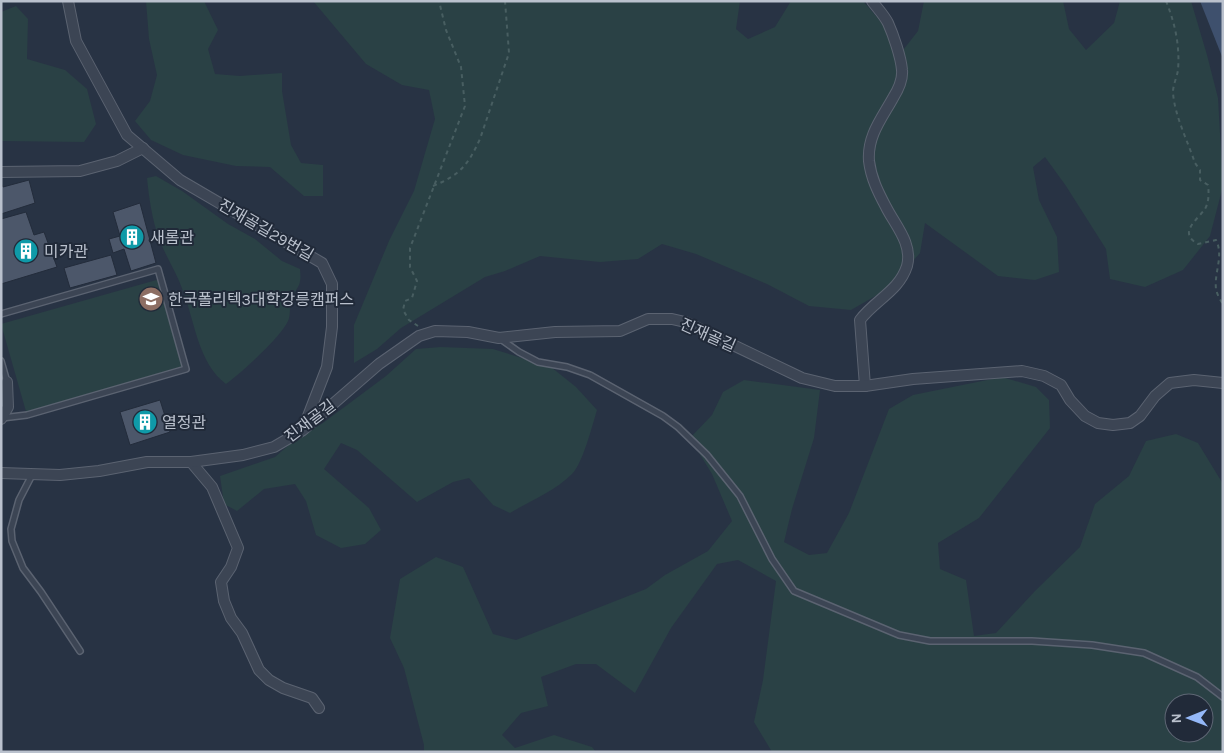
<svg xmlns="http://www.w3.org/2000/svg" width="1224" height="753" font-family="Karla,'Noto Sans KR',sans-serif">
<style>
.green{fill:#2a4145;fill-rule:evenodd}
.water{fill:#3e506d}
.building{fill:#4c576a;stroke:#232c3b}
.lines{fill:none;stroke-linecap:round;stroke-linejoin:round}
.lane-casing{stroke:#5b6371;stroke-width:8}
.street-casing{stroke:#5b6371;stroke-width:12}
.path{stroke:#485e61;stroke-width:2;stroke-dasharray:4 4;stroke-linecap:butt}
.lane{stroke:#3c4554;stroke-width:5}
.street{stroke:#3c4554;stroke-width:10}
.labels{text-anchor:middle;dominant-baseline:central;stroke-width:4;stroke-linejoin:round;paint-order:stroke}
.street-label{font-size:16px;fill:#bac1cd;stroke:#212a39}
.poi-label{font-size:16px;fill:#bac1cd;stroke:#212a39;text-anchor:start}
</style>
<rect width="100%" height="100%" fill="#283344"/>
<!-- green -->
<g class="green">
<polygon points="146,1 204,1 218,30 208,49 215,74 240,76 282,73 282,91 291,145 301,163 323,165 323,196 304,196 270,167 236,166 183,155 151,140 135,121 150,101 157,75 149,39"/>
<polygon points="313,1 740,1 736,29 748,39 775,27 791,1 863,1 888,30 900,54 918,31 924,1 1063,1 1069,29 1086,50 1114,23 1120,1 1191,1 1207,55 1218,98 1223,186 1210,236 1183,270 1145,287 1110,279 1106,249 1066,186 1045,157 1033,167 1039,200 1057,237 1059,272 1035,280 998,276 925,223 920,253 891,287 851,310 809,306 767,284 696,254 662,244 638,259 600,262 540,256 505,271 485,277 401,328 377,349 354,363 354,325 389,241 414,191 435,119 429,90 402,85 366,64"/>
<polygon points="16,6 28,19 27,59 65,70 87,89 96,124 84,142 1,141 1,12"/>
<path d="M156 176 182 191 228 224 255 239 282 261 300 269C302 288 297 285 291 301 289 307 291 315 288 321 281 337 241 373 226 384 198 363 195 322 183 291 177 273 166 257 159 239 152 219 149 198 147 178Z"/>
<polygon points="160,279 186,369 27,415 1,324"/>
<path d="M441 347 493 349 551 367 576 387 597 410C592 426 583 463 572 474 555 491 530 501 510 513L493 505 469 478 453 482 417 502 357 450 341 443 324 469 369 508 381 530 365 544 341 548 316 535 306 501 295 484 264 489 237 511 224 504 220 476 275 457 297 438 323 423 386 376 416 349Z"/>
<path d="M1002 377 1036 387 1049 400 1050 428 979 518 938 543 940 569 966 580 974 636 996 633 1035 591 1080 547 1095 504 1129 476 1146 441 1176 434 1198 443 1223 484V752H772L754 722 763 680 776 581 738 560 717 564 671 628 635 693 596 664H576L541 677 548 706 521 713 502 735 515 748 554 735 592 747 596 752H424V745L404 668 390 638 400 579 436 557 463 567 493 634 516 640 646 589 665 575 708 551 732 521 712 474 690 438 712 415 723 392 744 380 820 390 814 438 792 509 784 542 809 555 827 553 849 513 889 409 913 395ZM1174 703H1204V733H1174Z"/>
</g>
<!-- water -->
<polygon class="water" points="1200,1 1223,1 1223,59"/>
<!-- building -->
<g class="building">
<polygon points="29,180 35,203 1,214 1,182 3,187"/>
<polygon points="140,203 156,263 131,271 124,249 113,253 109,239 120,236 113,212"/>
<polygon points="26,212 34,235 44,232 57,267 1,284 1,219"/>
<polygon points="111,255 117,275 70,288 64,268"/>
<polygon points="160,400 170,432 130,445 120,412"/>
</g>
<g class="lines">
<defs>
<g id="lane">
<polyline points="1,314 158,269 186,369 27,415 2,418"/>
<polyline points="502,340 519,352 538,362 567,367 590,375 663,416 678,427 707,455 740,496 772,559 794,591 899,635 930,641 1032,641 1092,645 1144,653 1197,677 1223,697"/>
<polyline points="1,361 7,382"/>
<polyline points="32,475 19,500 11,529 12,541 23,568 41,592 80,651"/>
</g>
<g id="street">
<polyline points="68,1 76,41 127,135 180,180 322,263 332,284 332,327 327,367 303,429"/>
<polyline points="1,172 80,171 117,161 143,148"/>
<path d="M865 386 860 320C875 300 899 291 907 266 913 244 895 225 886 207 878 192 871 178 869 161 867 136 882 118 893 98 898 90 903 80 902 70 901 57 893 34 888 23 884 15 877 8 872 1"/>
<polyline points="1,419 8,407 7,382"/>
<polyline points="191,462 212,487 238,548 231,567 221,582 224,601 231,618 242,633 259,670 269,680 283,688 312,698 319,708"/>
<polyline points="1,473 60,475 99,471 147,462 191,462 243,455 274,447 303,430 379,364 419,336 435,331 468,332 499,338 555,332 620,331 648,319 672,319 685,322 802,378 835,386 865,386 913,379 1022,371 1044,376 1061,385 1070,400 1085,416 1098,423 1113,425 1130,423 1140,416 1155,396 1170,383 1194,380 1223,383"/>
</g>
</defs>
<!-- lane casing -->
<use href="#lane" class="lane-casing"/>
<!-- street casing -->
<use href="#street" class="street-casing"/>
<!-- path -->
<g class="path">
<path d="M1166 1C1175 23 1180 46 1178 70 1177 77 1173 85 1173 92 1174 114 1188 142 1195 163L1200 170V180L1208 185C1209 193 1209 202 1205 209 1196 221 1178 233 1198 244L1216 240C1224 256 1214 272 1216 289 1217 294 1220 300 1223 304"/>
<path d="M433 186C460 175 468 165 480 139L509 53 505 1"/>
<polyline points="418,326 409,320 403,310 405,301 412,298 417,281 410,267 410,248 465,106 461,67 446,30 439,1"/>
</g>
<!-- lane -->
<use href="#lane" class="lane"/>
<!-- street -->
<use href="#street" class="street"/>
</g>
<!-- icons -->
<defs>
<symbol id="building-disc" viewBox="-11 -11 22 22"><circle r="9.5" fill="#0f9aa8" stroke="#212a39"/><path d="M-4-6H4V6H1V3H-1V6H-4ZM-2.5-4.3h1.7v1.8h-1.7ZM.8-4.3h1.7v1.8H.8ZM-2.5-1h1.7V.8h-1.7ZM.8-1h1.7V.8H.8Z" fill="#fff"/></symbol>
<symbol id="university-disc" viewBox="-11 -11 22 22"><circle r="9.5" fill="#8d6e63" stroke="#212a39"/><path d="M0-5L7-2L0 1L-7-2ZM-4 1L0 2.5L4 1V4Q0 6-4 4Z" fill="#fff"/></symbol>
</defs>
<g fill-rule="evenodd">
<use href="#building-disc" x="118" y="223" width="28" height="28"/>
<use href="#building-disc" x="12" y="237" width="28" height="28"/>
<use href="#university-disc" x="137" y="285" width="28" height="28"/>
<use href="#building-disc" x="131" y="408" width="28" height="28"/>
</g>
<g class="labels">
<!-- street labels -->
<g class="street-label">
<text transform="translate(266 230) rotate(30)">진재골길29번길</text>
<text transform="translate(708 335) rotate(24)">진재골길</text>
<text transform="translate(310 421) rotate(-37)">진재골길</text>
</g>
<!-- poi labels -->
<g class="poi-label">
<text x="150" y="237">새롬관</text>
<text x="44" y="251">미카관</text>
<text x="168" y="299">한국폴리텍3대학강릉캠퍼스</text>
<text x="162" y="422">열정관</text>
</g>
</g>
<!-- border -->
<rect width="1224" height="753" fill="none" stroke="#bac1cd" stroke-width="5"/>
<!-- north arrow -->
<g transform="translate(1189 718) rotate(269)"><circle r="24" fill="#212a39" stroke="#5e6674"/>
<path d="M0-4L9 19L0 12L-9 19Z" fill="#94b8f8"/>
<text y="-8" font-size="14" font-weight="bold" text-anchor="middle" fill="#bac1cd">N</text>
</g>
</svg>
